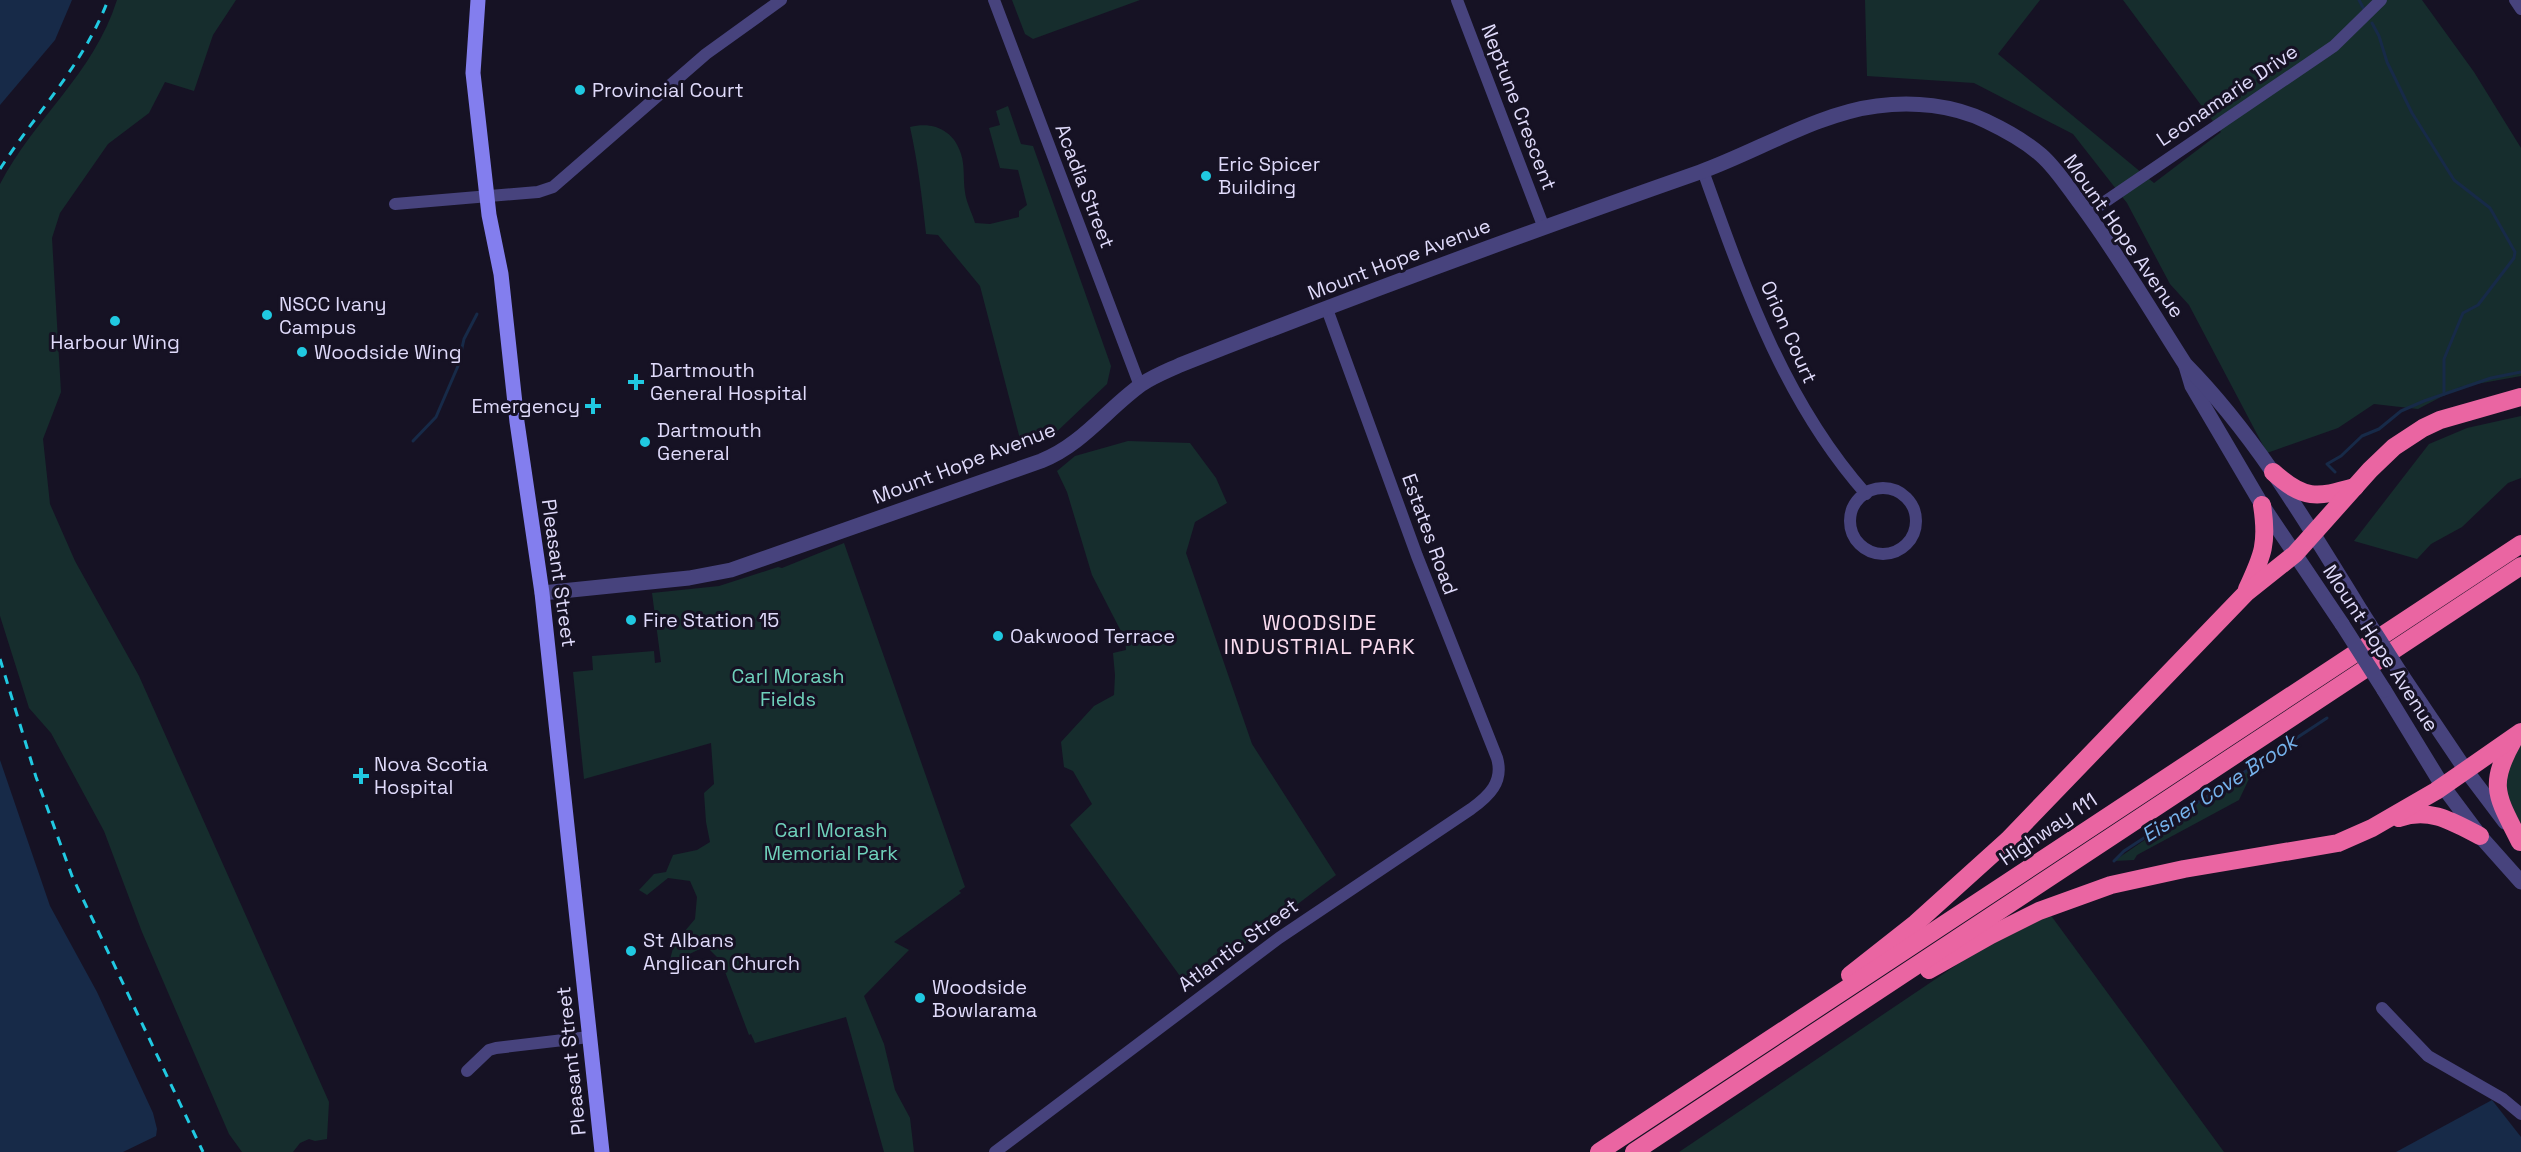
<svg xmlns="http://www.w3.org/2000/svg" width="2521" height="1152" font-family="'Space Grotesk',sans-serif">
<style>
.green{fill:#162d2d}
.water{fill:#172a48}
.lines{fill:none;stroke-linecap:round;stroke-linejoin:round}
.stream{stroke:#172a48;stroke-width:3}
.minor{stroke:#47437d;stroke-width:12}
.tertiary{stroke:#47437d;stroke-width:15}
.secondary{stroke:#837eee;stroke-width:15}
.motorway{stroke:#ea65a2;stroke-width:18}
.rail{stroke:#20c9e1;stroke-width:3;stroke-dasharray:9 8;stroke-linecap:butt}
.tertiary-bridge{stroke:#47437d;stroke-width:15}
.poi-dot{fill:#20c9e1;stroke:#161224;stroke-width:2}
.labels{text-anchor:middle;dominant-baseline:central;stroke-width:6;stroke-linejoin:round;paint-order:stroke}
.poi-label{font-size:20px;fill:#dfdafa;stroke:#161224;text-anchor:start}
.street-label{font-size:20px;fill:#dfdafa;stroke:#161224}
.park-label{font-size:20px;fill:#6fd1bb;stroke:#161224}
.neighbourhood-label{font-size:21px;letter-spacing:1.5px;fill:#fadcef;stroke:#161224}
.water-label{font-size:21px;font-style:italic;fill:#76b3ed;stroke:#161224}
</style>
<rect width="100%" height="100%" fill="#161224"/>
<!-- green -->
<g class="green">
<path d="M117 0H236L213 35 194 91 165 82 149 113 108 144 60 213 52 238 61 392 43 439 50 504 75 561 139 676 329 1102 327 1139 315 1141 309 1139 300 1143 293 1152H242L229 1134 142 932 104 831 51 733 29 708 0 616V184C35 117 93 75 117 0Z"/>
<polygon points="1012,0 1140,0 1033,39 1025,34"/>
<polygon points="1865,0 2040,0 1998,54 2154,183 2221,132 2123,0 2422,0 2474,72 2521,148 2521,376 2460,387 2418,409 2374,404 2338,428 2267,453 2189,305 2170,284 2127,203 2073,134 1974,83 1867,76"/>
<path d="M1008 106 1021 144 1033 146 1111 366 1107 384 1049 439 1021 443 980 286 938 235 926 234C922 197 918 163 910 127 934 121 954 131 961 154 965 166 963 180 965 192 966 202 972 213 975 223L990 224 1019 217V211L1027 205 1018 170 1000 168 989 128 1000 125 996 111Z"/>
<polygon points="2521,416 2521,478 2508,483 2462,527 2431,544 2417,559 2354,541 2429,444 2467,428"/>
<polygon points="1128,441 1190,443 1216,478 1227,503 1195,522 1186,553 1252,744 1336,875 1188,987 1070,825 1092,804 1073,771 1064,767 1061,742 1094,706 1114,695 1115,675 1113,653 1126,650 1125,639 1092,575 1067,492 1057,471 1075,456"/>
<polygon points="844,543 965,887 959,891 961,893 894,942 909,950 864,996 884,1044 895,1090 910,1118 914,1152 884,1152 846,1017 755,1043 751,1034 749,1035 721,961 706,946 669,964 674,944 695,919 697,897 690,881 668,878 647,895 639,890 654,874 666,872 673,855 697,850 710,842 706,822 704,793 714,784 711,743 584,779 573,672 593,670 592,656 654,651 655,663 661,662 652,593 719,586 778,567 782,568"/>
<path d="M2521 745V823C2510 808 2499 789 2505 769 2508 761 2516 752 2521 745Z"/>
<polygon points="2256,764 2239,800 2137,855 2134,860 2114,861"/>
<polygon points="2044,906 2224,1152 1679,1152"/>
</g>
<!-- water -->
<g class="water">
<polygon points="0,0 72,0 55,40 0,105"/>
<polygon points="0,760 50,906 97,992 153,1113 157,1129 156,1136 123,1152 0,1152"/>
<polygon points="2492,1100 2521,1137 2521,1152 2396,1152"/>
</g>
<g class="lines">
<!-- stream -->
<g class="stream">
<polyline points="2359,0 2365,11"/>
<polyline points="2372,23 2379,36 2387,62 2412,113 2454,180 2490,208 2515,252 2514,258 2478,305 2463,313 2444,359 2444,394"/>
<polyline points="413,441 436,417 458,366 464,339 477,314"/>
<polyline points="2335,472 2327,464 2341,456 2362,436 2379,429 2401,411 2424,401 2491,378 2521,372"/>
<polyline points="2114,861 2124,851 2327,718"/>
</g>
<!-- minor -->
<g class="minor">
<polyline points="994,0 1140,386"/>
<polyline points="1457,0 1544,228"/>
<polyline points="2515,0 2521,9"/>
<path d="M1703 171C1744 285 1784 402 1866 494"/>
<polyline points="395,204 538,192 553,187 706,54 781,0"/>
<polyline points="2087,214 2334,46 2381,0"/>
<circle cx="1883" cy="521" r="33"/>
<polyline points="2382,1008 2428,1056 2503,1099 2521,1114"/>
<polyline points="467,1071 489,1050 496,1048 589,1037"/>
<path d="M995 1152 1279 938 1471 809C1489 796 1504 782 1497 758L1417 556 1327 309"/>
</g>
<!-- tertiary -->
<g class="tertiary">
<polyline points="2186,366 2192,386 2262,505 2342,624"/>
<path d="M542 593 689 578 731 570 1041 461C1082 445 1107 409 1142 384 1154 376 1167 371 1180 365 1352 297 1526 233 1700 172 1756 152 1819 113 1877 106 1913 101 1953 105 1986 121 2005 130 2025 141 2041 155 2057 169 2069 189 2082 206 2119 256 2151 311 2185 364 2256 436 2308 525 2361 611"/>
<polyline points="2403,677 2465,769 2505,822"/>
<polyline points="2384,690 2442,785 2480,836 2521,882"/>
</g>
<!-- secondary -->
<polyline class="secondary" points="478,0 473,73 489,215 501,274 517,422 542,593 602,1152"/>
<!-- motorway -->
<g class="motorway">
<path d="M2273 472C2304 500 2316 498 2355 487"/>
<path d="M2247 589C2263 555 2268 543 2262 505"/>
<path d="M2514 739C2487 786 2497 796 2520 842"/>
<path d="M2399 818C2430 807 2453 822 2480 836"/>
<polyline points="1929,970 1991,935 2039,911 2111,885 2184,869 2338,843 2372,828 2436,791 2521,732"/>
<polyline points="1850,975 1916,923 2008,840 2246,593 2295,554 2370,470 2394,447 2423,428 2440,420 2521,397"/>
<polyline points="1599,1152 2521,544"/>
<polyline points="1634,1152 2521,566"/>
</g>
<!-- rail -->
<g class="rail">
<path d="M0 169C36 113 84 64 108 0"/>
<polyline points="0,659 36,777 72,876 203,1152"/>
</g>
<!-- tertiary-bridge -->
<g class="tertiary-bridge">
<polyline points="2361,611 2403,677"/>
<polyline points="2342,624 2384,690"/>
</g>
</g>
<!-- markers -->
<g class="poi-dot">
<circle cx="580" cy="90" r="6"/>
<circle cx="1206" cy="176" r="6"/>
<circle cx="267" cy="315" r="6"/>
<circle cx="115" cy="321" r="6"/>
<circle cx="302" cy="352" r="6"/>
<path d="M633 373h6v6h6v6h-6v6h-6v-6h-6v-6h6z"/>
<path d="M590 397h6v6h6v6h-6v6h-6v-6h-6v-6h6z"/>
<circle cx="645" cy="442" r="6"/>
<circle cx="631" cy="620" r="6"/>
<circle cx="998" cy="636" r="6"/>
<path d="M358 767h6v6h6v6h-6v6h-6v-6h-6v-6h6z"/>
<circle cx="631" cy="951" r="6"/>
<circle cx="920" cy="998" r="6"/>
</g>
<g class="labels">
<!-- poi labels -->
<g class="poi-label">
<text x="592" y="90">Provincial Court</text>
<text x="1218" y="164">Eric Spicer<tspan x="1218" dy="23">Building</tspan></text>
<text x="279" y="304">NSCC Ivany<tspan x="279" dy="23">Campus</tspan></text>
<text x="115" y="342" text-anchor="middle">Harbour Wing</text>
<text x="314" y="352">Woodside Wing</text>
<text x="650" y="370">Dartmouth<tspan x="650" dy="23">General Hospital</tspan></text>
<text x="580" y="406" text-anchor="end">Emergency</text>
<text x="657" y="430">Dartmouth<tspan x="657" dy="23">General</tspan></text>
<text x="643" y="620">Fire Station 15</text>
<text x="1010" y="636">Oakwood Terrace</text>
<text x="374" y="764">Nova Scotia<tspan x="374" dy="23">Hospital</tspan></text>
<text x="643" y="940">St Albans<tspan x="643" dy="23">Anglican Church</tspan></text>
<text x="932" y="987">Woodside<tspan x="932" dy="23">Bowlarama</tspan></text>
</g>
<!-- street labels -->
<g class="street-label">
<text transform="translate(2227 95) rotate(-34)">Leonamarie Drive</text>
<text transform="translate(1519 107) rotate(69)">Neptune Crescent</text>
<text transform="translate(1085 186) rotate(69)">Acadia Street</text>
<text transform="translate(2124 236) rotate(55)">Mount Hope Avenue</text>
<text transform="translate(1399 259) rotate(-21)">Mount Hope Avenue</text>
<text transform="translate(1789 332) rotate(66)">Orion Court</text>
<text transform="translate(964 463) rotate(-21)">Mount Hope Avenue</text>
<text transform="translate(1430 534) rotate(70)">Estates Road</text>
<text transform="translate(559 573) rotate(82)">Pleasant Street</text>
<text transform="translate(2381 648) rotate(57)">Mount Hope Avenue</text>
<text transform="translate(2048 829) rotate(-34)">Highway 111</text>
<text transform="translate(1238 945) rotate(-36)">Atlantic Street</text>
<text transform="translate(571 1061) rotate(-96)">Pleasant Street</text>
</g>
<!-- park labels -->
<g class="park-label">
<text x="788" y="676">Carl Morash<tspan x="788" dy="23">Fields</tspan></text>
<text x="831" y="830">Carl Morash<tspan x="831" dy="23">Memorial Park</tspan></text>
</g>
<!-- neighbourhood labels -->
<g class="neighbourhood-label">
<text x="1320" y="622">WOODSIDE<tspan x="1320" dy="24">INDUSTRIAL PARK</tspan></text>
</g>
<!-- water labels -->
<g class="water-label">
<text transform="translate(2219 788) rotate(-33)">Eisner Cove Brook</text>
</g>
</g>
</svg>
